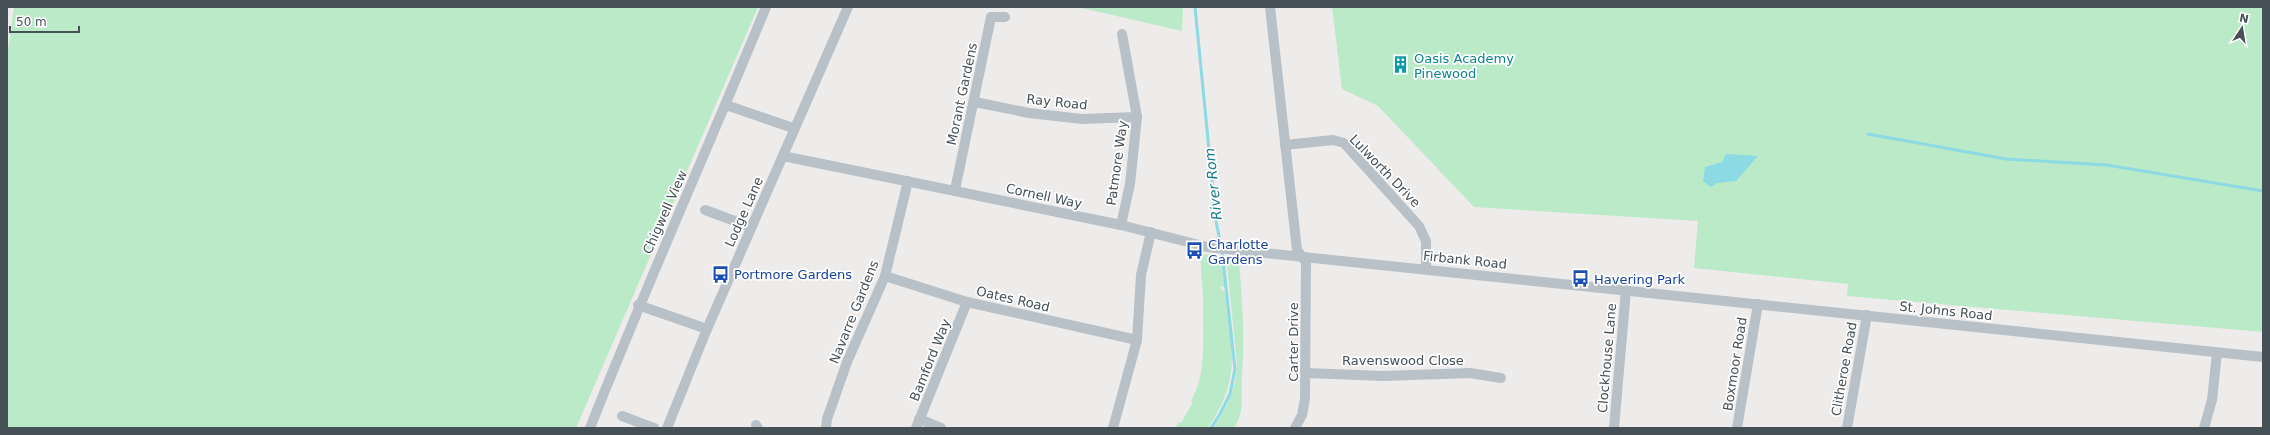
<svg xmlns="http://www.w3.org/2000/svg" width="2270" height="435" font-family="'DejaVu Sans',sans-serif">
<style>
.green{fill:#bbeac9}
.water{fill:#8cdae3}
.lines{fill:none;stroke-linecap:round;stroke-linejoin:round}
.stream{stroke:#8cdae3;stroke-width:3}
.street{stroke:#b7c1c7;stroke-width:10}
.labels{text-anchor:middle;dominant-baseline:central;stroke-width:3.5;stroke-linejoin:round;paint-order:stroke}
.culture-label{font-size:13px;fill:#0d838f;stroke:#fff;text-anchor:start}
.street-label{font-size:13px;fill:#455057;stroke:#fff}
.transit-label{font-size:13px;fill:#164399;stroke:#fff;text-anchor:start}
.water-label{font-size:14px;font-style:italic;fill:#167e8a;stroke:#fff}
</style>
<rect width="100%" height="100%" fill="#eeebeb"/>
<!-- green -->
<g class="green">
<polygon points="14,7 758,7 576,428 7,428 7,58"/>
<polygon points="1077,7 1183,7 1182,31"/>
<polygon points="1332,7 2263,7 2263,332 1847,296 1848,284 1694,268 1698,221 1474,207 1378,106 1342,89"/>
<path d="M1200 254 1222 256 1226 290 1222 286 1220 287 1226 294C1232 350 1242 378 1208 428H1175L1179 422 1181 423 1193 402 1191 401C1208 373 1202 330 1203 298Z"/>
<path d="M1226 256 1239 260C1242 298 1245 336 1242 374 1240 393 1246 411 1234 428H1213C1227 409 1236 388 1237 364Z"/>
</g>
<!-- water -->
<polygon class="water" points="1726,154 1758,156 1736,181 1717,183 1711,187 1703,181 1705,167 1722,162"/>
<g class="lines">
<!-- stream -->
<g class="stream">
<polyline points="1195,7 1216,221 1221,246"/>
<polyline points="1868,134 2006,159 2107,165 2263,191"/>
<polyline points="1211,428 1220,414 1230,394 1235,369 1222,251"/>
</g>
<!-- street -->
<g class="street">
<polyline points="1270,7 1297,250 1306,262 1305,399 1302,415 1295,428"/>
<polyline points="975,102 1029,113 1082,119 1137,117"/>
<polyline points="726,105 793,128"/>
<polyline points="1285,145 1333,140 1344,143 1419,226 1426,241 1426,269"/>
<polyline points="783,156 1121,225 1207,247 2263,357"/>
<polyline points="955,190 991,17 1005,17"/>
<polyline points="705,210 751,227"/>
<polyline points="1121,225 1130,184 1137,117 1122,34"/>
<polyline points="885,276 967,302 1137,340"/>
<polyline points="638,305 707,329"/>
<polyline points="1306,373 1383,376 1470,373 1501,378"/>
<polyline points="622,416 654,428"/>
<polyline points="919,419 941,428"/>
<polyline points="756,425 758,428"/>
<path d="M590 428C646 286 708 148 766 7"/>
<polyline points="667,428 707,329 848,7"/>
<polyline points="826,428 827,419 847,362 885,276 908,181"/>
<polyline points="916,428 967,302"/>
<polyline points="1113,428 1137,340 1141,275 1151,232"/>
<polyline points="1614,428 1626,290"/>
<polyline points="1737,428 1758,304"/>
<polyline points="1847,428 1867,315"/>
<polyline points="2204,428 2212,400 2217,353"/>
</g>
</g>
<!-- icons -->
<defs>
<symbol id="building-bare" viewBox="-9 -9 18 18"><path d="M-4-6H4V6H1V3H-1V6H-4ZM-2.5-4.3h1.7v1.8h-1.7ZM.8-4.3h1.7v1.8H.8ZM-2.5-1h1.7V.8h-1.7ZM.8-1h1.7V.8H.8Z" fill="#0f9aa8" stroke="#fff" stroke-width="2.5" paint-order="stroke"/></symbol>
<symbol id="bus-bare" viewBox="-9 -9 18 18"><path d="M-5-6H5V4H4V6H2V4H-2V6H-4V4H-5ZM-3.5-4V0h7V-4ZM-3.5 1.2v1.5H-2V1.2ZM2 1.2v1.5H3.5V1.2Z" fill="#1a4fb4" stroke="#fff" stroke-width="2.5" paint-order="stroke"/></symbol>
</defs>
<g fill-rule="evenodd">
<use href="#building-bare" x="1388" y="52" width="25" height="25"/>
<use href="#bus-bare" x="1182" y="238" width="25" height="25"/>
<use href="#bus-bare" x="708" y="262" width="25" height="25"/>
<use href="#bus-bare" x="1568" y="266" width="25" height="25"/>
</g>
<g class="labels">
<!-- culture labels -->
<g class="culture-label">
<text x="1414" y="58">Oasis Academy<tspan x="1414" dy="15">Pinewood</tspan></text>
</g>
<!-- street labels -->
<g class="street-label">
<text transform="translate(962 94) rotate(-78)">Morant Gardens</text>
<text transform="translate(1057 102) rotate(6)">Ray Road</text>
<text transform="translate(1117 163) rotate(-82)">Patmore Way</text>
<text transform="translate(1385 171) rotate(46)">Lulworth Drive</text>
<text transform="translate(1044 196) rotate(12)">Cornell Way</text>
<text transform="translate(665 212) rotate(-66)">Chigwell View</text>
<text transform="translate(744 212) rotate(-66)">Lodge Lane</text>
<text transform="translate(1465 260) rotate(6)">Firbank Road</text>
<text transform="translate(1013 299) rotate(13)">Oates Road</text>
<text transform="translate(1946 311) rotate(6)">St. Johns Road</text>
<text transform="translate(854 312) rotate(-68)">Navarre Gardens</text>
<text transform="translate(1293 342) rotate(-90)">Carter Drive</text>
<text transform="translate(1607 358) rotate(-85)">Clockhouse Lane</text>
<text transform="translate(930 360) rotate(-68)">Bamford Way</text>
<text x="1403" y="360">Ravenswood Close</text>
<text transform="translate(1735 364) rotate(-81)">Boxmoor Road</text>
<text transform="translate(1844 369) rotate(-80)">Clitheroe Road</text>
</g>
<!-- transit labels -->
<g class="transit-label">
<text x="1208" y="244">Charlotte<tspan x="1208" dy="15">Gardens</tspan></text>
<text x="734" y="274">Portmore Gardens</text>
<text x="1594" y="279">Havering Park</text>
</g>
<!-- water labels -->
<g class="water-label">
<text transform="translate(1213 184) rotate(-96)">River Rom</text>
</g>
</g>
<!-- border -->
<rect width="2270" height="435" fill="none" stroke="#455057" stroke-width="16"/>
<!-- north arrow -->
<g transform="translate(2242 28) rotate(12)" stroke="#ffffff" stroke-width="3" paint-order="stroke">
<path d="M0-3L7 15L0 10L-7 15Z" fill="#455057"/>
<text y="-6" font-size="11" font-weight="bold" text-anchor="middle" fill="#455057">N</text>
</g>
<!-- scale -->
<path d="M10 26v6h69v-6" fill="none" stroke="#455057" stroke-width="2"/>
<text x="16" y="26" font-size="12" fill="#455057" stroke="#ffffff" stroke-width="3" paint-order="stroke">50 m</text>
</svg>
